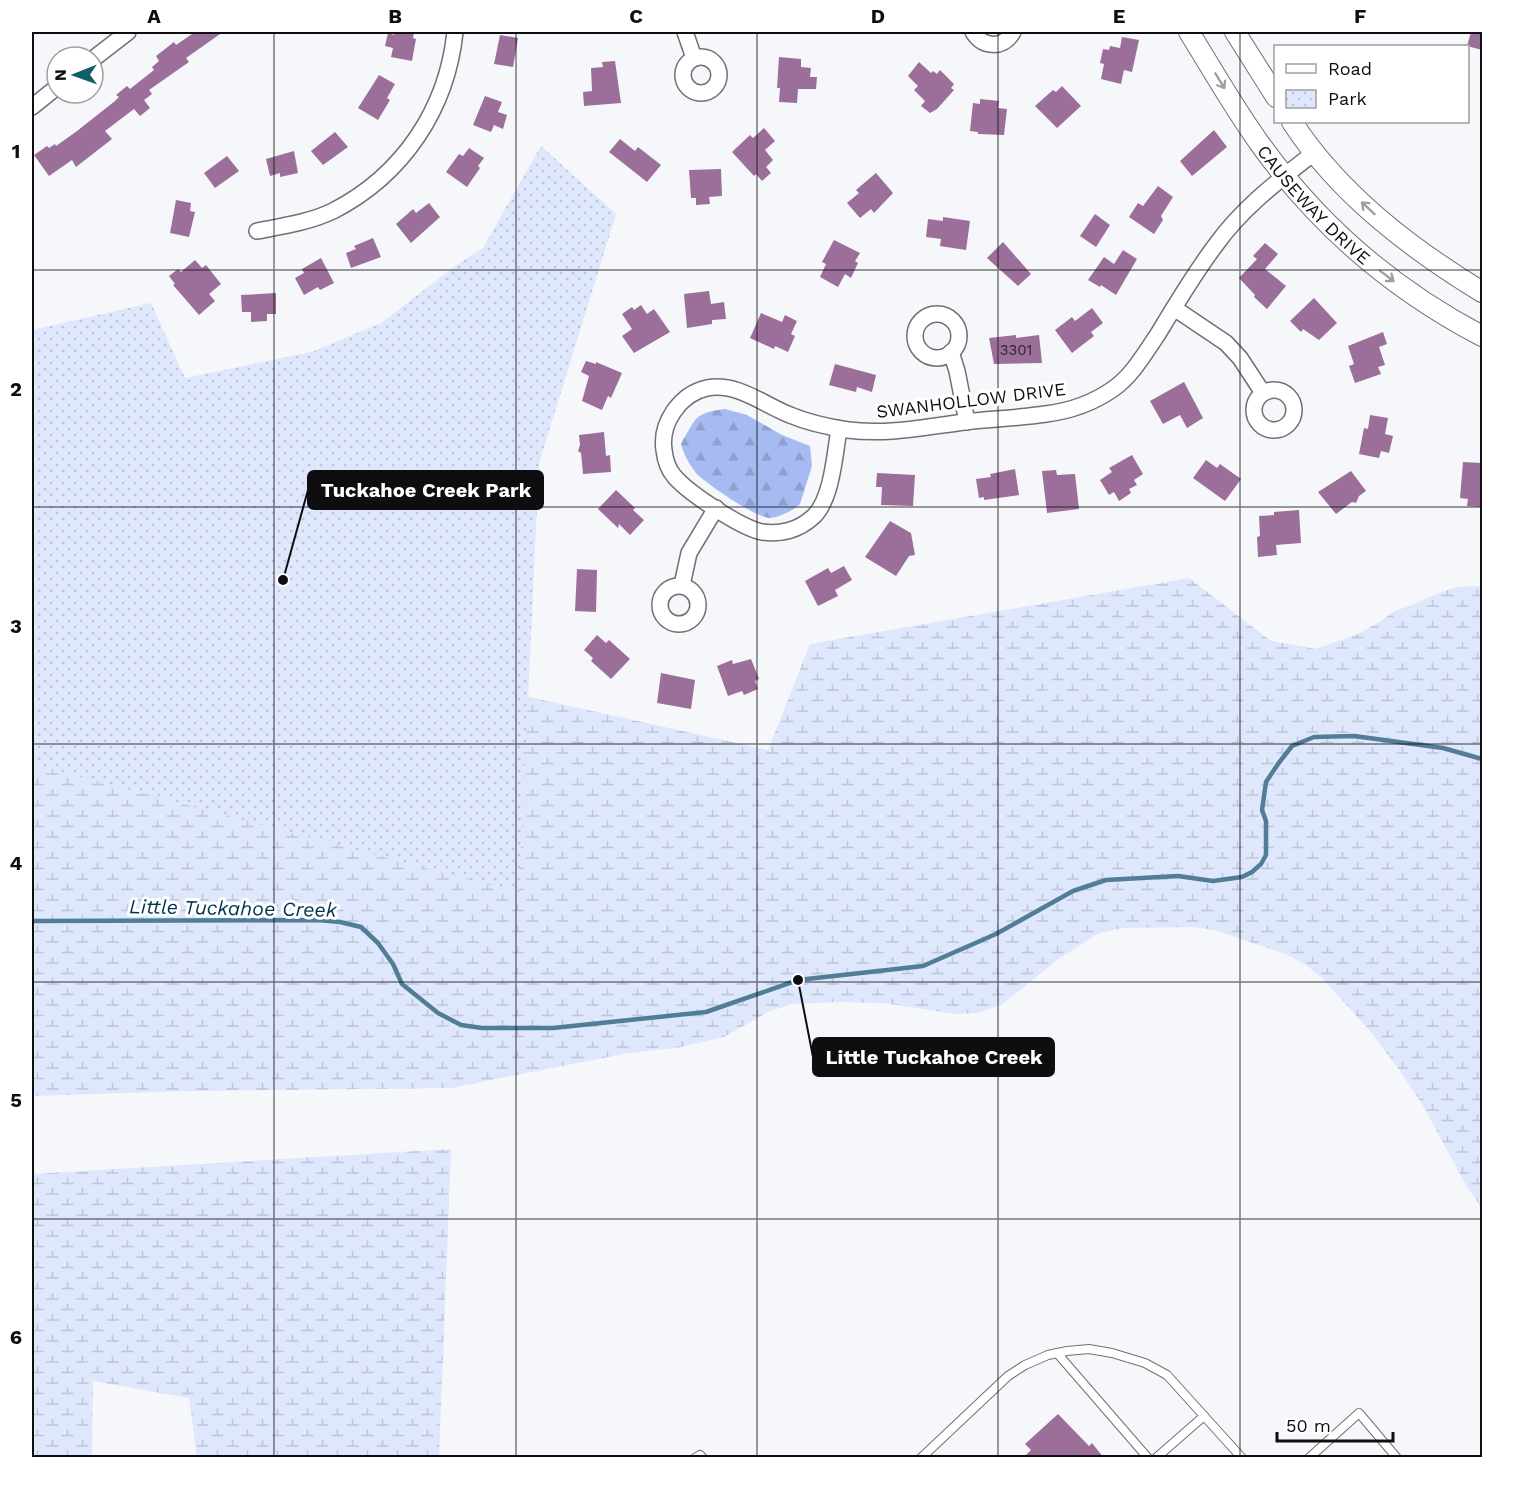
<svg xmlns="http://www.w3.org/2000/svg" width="1514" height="1489" font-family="'Work Sans',sans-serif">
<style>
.forest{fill:url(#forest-firs)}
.wetland{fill:url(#wetland-marsh)}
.park{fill:url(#park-dots)}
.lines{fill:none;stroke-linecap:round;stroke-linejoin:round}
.stream{stroke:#527d96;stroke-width:4.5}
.building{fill:#9b6f9a}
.service-casing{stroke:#707175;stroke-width:10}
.minor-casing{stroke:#707175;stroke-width:18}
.tertiary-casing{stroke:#707175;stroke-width:22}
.service{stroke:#fff;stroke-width:8}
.minor{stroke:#fff;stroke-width:15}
.tertiary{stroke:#fff;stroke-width:20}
.oneway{stroke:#9f9f9f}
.grid{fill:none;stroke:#0e0e10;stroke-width:1.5;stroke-opacity:0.55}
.labels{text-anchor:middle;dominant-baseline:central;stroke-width:6;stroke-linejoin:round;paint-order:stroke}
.number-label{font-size:15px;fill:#312632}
.street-label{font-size:18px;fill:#0e0e10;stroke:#fff}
.water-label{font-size:20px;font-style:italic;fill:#00354d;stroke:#fff}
.leader{fill:none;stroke:#0e0e10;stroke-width:2}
.callout-dot{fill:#0e0e10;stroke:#fff;stroke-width:2}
.callout{fill:#0e0e10;stroke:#0e0e10;stroke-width:2}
.callout-label{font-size:20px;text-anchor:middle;font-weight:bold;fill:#fff}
.neatline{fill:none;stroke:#0e0e10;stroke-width:2}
.grid-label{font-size:20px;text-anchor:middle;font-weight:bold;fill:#0e0e10}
</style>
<defs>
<pattern id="forest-firs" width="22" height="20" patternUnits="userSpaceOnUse" patternTransform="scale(1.5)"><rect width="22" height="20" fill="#a6bbf1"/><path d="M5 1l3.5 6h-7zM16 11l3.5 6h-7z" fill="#8ea0ce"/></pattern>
<pattern id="wetland-marsh" width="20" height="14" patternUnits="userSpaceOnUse" patternTransform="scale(1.5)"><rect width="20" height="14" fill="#dee7fc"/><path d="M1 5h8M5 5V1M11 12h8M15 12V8" fill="none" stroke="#bdc5d7"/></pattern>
<pattern id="park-dots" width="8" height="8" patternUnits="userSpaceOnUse" patternTransform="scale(1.5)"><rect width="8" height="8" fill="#dee7fc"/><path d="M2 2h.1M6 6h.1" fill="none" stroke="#bdc5d7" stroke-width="1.8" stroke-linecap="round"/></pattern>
</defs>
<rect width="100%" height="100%" fill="#f6f7fb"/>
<!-- forest -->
<path class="forest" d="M725 409 747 415 782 435 810 446 812 466 800 504C794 510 780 517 771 518 759 520 705 483 696 473 689 464 684 455 681 444 696 418 694 413 725 409Z"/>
<!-- wetland -->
<g class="wetland">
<polygon points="32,380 529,697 768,750 810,644 1189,578 1271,641 1316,649 1358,634 1376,624 1395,611 1415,604 1436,594 1456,587 1482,586 1482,1208 1467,1187 1422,1104 1398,1068 1370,1031 1323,979 1306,965 1285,954 1215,930 1193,927 1124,928 1099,933 1060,958 1001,1005 978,1013 955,1014 884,1003 838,1002 791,1004 768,1012 724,1037 676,1048 628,1053 451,1088 189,1091 32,1096"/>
<polygon points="451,1149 439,1457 197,1457 189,1398 93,1381 92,1457 32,1457 32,1174"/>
</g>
<!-- park -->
<polygon class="park" points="541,146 616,214 539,463 519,893 32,764 32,330 151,303 185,378 312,352 381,323 454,267 483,248"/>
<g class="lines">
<!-- stream -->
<polyline class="stream" points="32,921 318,920 340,922 361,927 378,943 393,964 402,984 438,1013 461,1025 482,1028 553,1028 706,1012 798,980 923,966 996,934 1073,891 1106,880 1178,876 1213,881 1242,877 1252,872 1261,864 1266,855 1266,821 1262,810 1266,782 1278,764 1292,746 1314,737 1354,736 1443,748 1482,759"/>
</g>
<!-- building -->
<g class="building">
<polygon points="195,32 223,32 186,58 189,62 149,90 152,94 144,100 150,108 140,116 134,109 105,131 112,139 76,167 72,160 49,176 34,155 47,146 49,148 55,144 56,146 77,131 115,101 119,97 116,95 127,86 130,89 154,70 152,67 159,61 156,56 174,42 176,45"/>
<polygon points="395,32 414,32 413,38 416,39 412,61 391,57 393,48 385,46 388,33 394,35"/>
<polygon points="1471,32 1482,32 1482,50 1467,46"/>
<polygon points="500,35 518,38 513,67 494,64"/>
<polygon points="1122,37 1139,40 1132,72 1124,70 1121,84 1101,79 1104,64 1100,63 1103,49 1109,50 1110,46 1120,48"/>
<polygon points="779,57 801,59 801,67 811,68 810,77 817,77 816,89 798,89 797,103 779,102 780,88 777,88"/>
<polygon points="615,61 621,103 584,106 583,92 592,91 591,68 603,67 602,62"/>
<polygon points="919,62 931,73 933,71 937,74 940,70 954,84 951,88 954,90 937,109 930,113 921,106 925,101 914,90 918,86 908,76"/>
<polygon points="379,75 395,84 387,98 390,100 378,120 358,108"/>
<polygon points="1062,86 1081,106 1057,128 1035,106 1053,90 1056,92"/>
<polygon points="485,96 502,102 498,112 507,115 503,129 494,125 491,132 473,125"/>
<polygon points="980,99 999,101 998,108 1007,109 1004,135 978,134 978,132 970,131 973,103 980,104"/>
<polygon points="764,128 775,141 765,150 773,160 766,167 771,173 762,181 756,174 754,176 732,152 750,135 753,138"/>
<polygon points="1214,130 1227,147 1192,176 1180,161"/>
<polygon points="335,132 348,147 323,165 311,151"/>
<polygon points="620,139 635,151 638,147 661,165 647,182 609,152"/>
<polygon points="469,148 484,158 478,166 480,168 467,187 446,172 459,154 463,156"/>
<polygon points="294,151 298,173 280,177 280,173 270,176 266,159"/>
<polygon points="227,156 239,171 215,188 204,173"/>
<polygon points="721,169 722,196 709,197 710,204 696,205 696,198 691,198 689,170"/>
<polygon points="876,173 893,193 874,213 871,209 860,218 847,203 859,193 856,190"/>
<polygon points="1158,186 1173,197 1161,216 1163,220 1154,234 1129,217 1138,203 1143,206"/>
<polygon points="176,200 191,203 190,211 195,212 189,237 170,233"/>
<polygon points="429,203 440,217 411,243 396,224 413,209 416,213"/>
<polygon points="1095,214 1110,225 1096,247 1080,236"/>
<polygon points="943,217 970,221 966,250 940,246 941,239 926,237 928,219 943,221"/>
<polygon points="373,238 381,257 351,268 346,253 356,249 354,246"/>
<polygon points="834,240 860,253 855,261 858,263 851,278 845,274 838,287 820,277 826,264 822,262"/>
<polygon points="1003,242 1031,274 1018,286 987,258"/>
<polygon points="1265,243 1278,254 1265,269 1286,286 1267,309 1254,297 1255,295 1239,278 1257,259 1253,256"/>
<polygon points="1123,250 1137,259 1116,295 1101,285 1100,287 1088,280 1104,257 1114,264"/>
<polygon points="321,258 334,283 320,290 318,287 304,295 295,278 304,273 302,269"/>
<polygon points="195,260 202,268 206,265 221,284 209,294 215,301 199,315 173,285 175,284 169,276 178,269 181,272"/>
<polygon points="709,291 711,304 724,302 726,319 712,320 712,324 687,328 684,294"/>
<polygon points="276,293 276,314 267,314 267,321 251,322 251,312 242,312 241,295"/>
<polygon points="1314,298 1337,323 1319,340 1303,329 1301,332 1290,321"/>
<polygon points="641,305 647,314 654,309 670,332 634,353 622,336 632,329 622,314 632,307 634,310"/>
<polygon points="1092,308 1103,323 1091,332 1094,336 1072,353 1055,330 1072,317 1075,321"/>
<polygon points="761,313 782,322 785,315 797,321 791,334 795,336 788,352 775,346 774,349 750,338"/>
<polygon points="1383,332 1387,344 1379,347 1385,365 1378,367 1381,374 1355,383 1349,366 1354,364 1348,346"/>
<polygon points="1016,335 1016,338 1039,335 1042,363 994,364 989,338"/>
<polygon points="586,361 596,364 596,362 622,373 611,398 608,396 602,410 582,401 589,376 581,372"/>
<polygon points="835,364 876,375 872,392 857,387 856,392 829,385"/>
<polygon points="1184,382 1203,418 1187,428 1180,415 1163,424 1150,401"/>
<polygon points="1370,415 1388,418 1385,434 1393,436 1389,453 1381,451 1379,458 1359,454 1364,428 1368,429"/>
<polygon points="604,432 606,456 610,455 611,472 583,474 581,453 578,451 580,445 579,435"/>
<polygon points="1132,455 1143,474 1134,480 1137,485 1129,489 1131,493 1119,501 1114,492 1109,495 1100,480 1112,472 1109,468"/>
<polygon points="1206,460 1217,468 1220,464 1241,479 1225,501 1193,478"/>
<polygon points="1463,462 1482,463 1482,507 1467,506 1468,499 1460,498"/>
<polygon points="1015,469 1019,495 984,500 984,497 979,498 976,479 991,477 990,474"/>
<polygon points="1056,470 1057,475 1075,474 1079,509 1047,513 1042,471"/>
<polygon points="1351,471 1366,491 1359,496 1356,503 1352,502 1336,514 1318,492"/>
<polygon points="877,473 915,475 913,506 881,505 882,487 876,487"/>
<polygon points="616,490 635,508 633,510 644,520 630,535 619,524 618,528 598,509"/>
<polygon points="1299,510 1301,543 1276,545 1277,555 1258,557 1257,537 1260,536 1259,516 1274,515 1274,512"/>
<polygon points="890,521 911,533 915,555 909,556 896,576 865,557"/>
<polygon points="844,566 852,580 835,590 838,596 818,606 805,581 828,568 831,573"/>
<polygon points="577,569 597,570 596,612 575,611"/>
<polygon points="597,635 606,643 609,640 630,659 611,679 591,661 593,658 584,650"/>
<polygon points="751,659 759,679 755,681 758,689 744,695 742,691 728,696 717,666 732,660 733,664"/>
<polygon points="661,673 695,680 691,709 657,703"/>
<polygon points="1058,1414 1089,1446 1092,1443 1104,1458 1023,1458 1031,1450 1025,1444"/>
</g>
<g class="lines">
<defs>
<g id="service">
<polyline points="1057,1353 1148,1458"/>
<polyline points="695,1458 700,1455 703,1458"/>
<polyline points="921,1458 1008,1376 1025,1365 1048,1355 1067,1351 1089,1349 1112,1353 1145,1363 1167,1375 1242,1458"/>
<polyline points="1156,1458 1204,1416"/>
<polyline points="1309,1458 1359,1413 1397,1458"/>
</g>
<g id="minor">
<polyline points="685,32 694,58"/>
<path d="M973 32C983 48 1003 49 1013 32"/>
<circle cx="701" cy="75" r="18"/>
<polyline points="93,59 128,32"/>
<polyline points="32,107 57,87"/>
<path d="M257 231C283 226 310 222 333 211 403 175 447 109 455 32"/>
<polyline points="1174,308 1226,343 1240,358 1263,393"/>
<circle cx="937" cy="336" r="22"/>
<polyline points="951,352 957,371 967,422"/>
<circle cx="1274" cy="410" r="20"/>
<path d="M839 429C835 453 832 500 813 517 799 530 780 535 762 532 741 528 687 492 674 476 668 469 665 459 664 450 660 423 680 394 707 388 737 382 764 405 790 415 809 423 828 427 848 430 886 435 926 427 964 422 991 419 1019 418 1046 414 1070 411 1093 403 1113 389 1132 376 1145 353 1158 334 1176 304 1194 274 1215 246 1242 208 1279 180 1315 152"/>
<polyline points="682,585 689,553 716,508"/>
<circle cx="679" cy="605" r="19"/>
</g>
<g id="tertiary">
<path id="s1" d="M1189 32C1212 69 1234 108 1260 144 1318 225 1394 290 1482 336"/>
<polyline points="1235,32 1276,97"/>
<path d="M1292 122C1339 194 1410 248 1482 292"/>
</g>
</defs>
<!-- service casing -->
<use href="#service" class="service-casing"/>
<!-- minor casing -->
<use href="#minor" class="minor-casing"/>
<!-- tertiary casing -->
<use href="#tertiary" class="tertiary-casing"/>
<!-- service -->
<use href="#service" class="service"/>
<!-- minor -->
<use href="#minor" class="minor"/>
<!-- tertiary -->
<use href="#tertiary" class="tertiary"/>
</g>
<!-- one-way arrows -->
<defs><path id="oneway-shaft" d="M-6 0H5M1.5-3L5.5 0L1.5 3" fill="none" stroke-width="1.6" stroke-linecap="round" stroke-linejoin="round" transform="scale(1.5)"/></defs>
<g class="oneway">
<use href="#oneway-shaft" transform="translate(1220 81) rotate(59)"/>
<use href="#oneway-shaft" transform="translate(1368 208) rotate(-137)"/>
<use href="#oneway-shaft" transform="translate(1387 276) rotate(37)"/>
</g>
<!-- grid -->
<path class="grid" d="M274 32V1458M516 32V1458M757 32V1458M998 32V1458M1240 32V1458M32 270H1482M32 507H1482M32 744H1482M32 982H1482M32 1219H1482"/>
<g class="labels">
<!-- number labels -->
<g class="number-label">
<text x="1016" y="350">3301</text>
</g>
<!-- street labels -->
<g class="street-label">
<text stroke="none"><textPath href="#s1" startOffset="214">CAUSEWAY DRIVE</textPath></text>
<text transform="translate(971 400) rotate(-7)">SWANHOLLOW DRIVE</text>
</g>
<!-- water labels -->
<g class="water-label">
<text transform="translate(233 908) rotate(1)">Little Tuckahoe Creek</text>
</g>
</g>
<!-- callouts -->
<path class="leader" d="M283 580L308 490M798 980L813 1057"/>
<g class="callout-dot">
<circle cx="283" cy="580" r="6"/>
<circle cx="798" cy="980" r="6"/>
</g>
<g class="callout">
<rect x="308" y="471" width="235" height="38" rx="6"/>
<rect x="813" y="1038" width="241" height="38" rx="6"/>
</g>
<g class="callout-label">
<text x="426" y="497">Tuckahoe Creek Park</text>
<text x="934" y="1064">Little Tuckahoe Creek</text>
</g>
<!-- border -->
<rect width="1514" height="1489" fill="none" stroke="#ffffff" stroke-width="66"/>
<!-- legend -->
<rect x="1274" y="45" width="195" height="78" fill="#ffffff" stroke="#9f9f9f" stroke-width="1.5"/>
<rect x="1286" y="64" width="30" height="9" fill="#ffffff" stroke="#9f9f9f" stroke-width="1.5"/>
<text x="1328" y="75" font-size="18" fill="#0e0e10">Road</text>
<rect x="1286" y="90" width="30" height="18" fill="url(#park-dots)" stroke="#9f9f9f" stroke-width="1.5"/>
<text x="1328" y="105" font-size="18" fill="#0e0e10">Park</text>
<!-- north arrow -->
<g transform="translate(75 75) rotate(269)"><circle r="28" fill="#ffffff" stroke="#9f9f9f" stroke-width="1.5"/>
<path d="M0-4.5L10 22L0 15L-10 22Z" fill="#106167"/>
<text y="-9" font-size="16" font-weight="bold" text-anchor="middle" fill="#0e0e10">N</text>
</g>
<!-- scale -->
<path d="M1277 1432v9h116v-9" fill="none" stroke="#0e0e10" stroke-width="3"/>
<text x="1286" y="1432" font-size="18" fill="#0e0e10" stroke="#ffffff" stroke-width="4.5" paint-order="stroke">50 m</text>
<rect x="33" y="33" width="1448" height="1423" class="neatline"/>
<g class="grid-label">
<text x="154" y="23">A</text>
<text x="395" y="23">B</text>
<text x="636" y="23">C</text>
<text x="878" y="23">D</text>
<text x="1119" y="23">E</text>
<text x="1360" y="23">F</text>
<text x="16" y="158">1</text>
<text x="16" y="396">2</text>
<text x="16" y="633">3</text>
<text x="16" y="870">4</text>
<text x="16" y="1107">5</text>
<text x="16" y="1344">6</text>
</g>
</svg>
